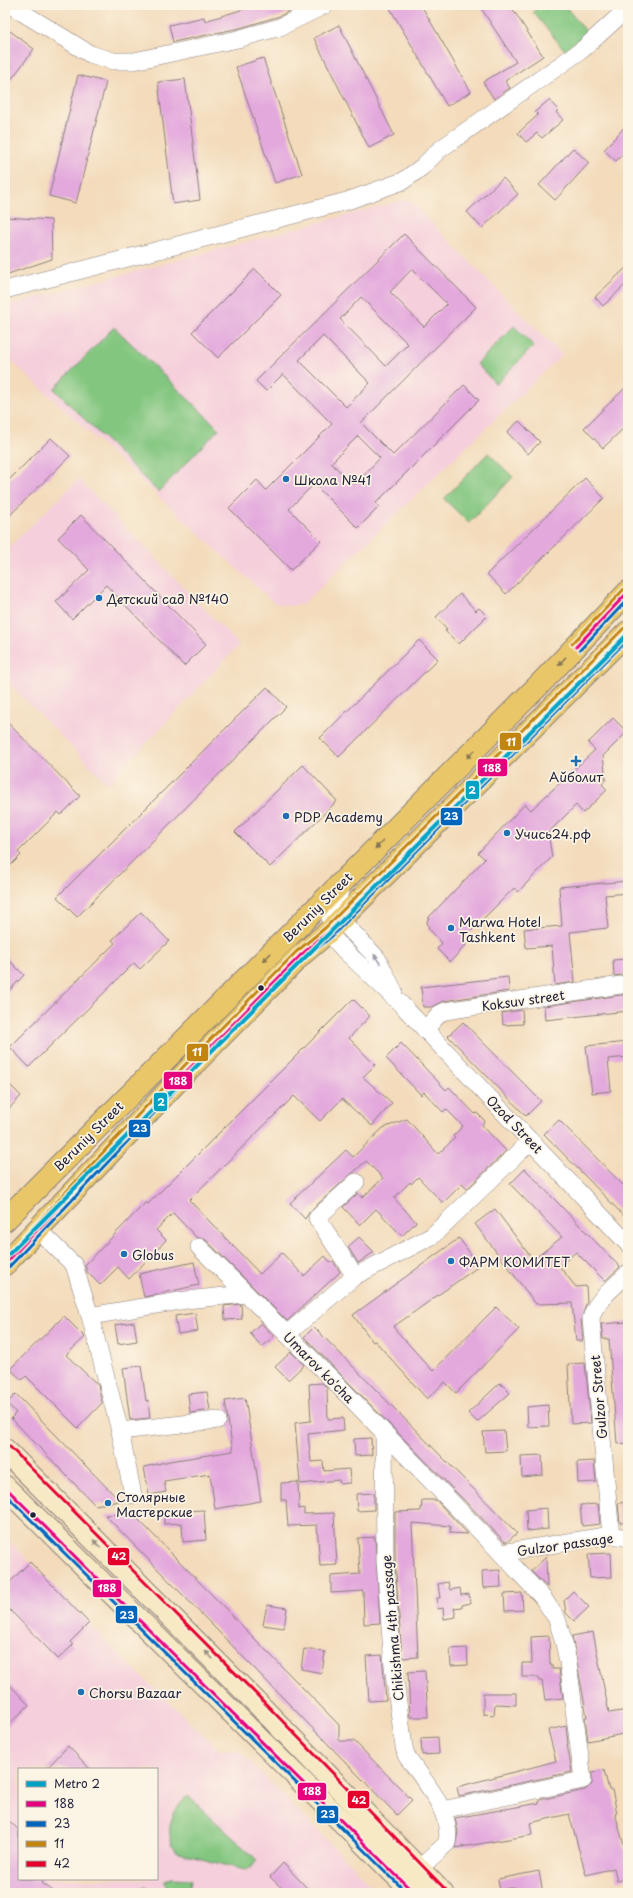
<svg xmlns="http://www.w3.org/2000/svg" width="633" height="1898" font-family="'Playpen Sans',sans-serif">
<style>
.built{fill:#f5cfdb;fill-rule:evenodd}
.green{fill:#82c67f;stroke:#52745d}
.building{fill:#e3a9dd;fill-rule:evenodd}
.lines{fill:none;stroke-linecap:round;stroke-linejoin:round}
.minor-casing{stroke:#8a7e7b;stroke-width:18}
.secondary-casing{stroke:#8a7e7b;stroke-width:24}
.primary-casing{stroke:#8a7e7b;stroke-width:24}
.minor{stroke:#fff;stroke-width:17}
.secondary{stroke:#f6e9c3;stroke-width:22}
.primary{stroke:#e9c769;stroke-width:22}
.bus-1-casing{stroke:#fcf5e5;stroke-width:6}
.bus-2-casing{stroke:#fcf5e5;stroke-width:6}
.bus-3-casing{stroke:#fcf5e5;stroke-width:6}
.bus-4-casing{stroke:#fcf5e5;stroke-width:6}
.bus-1{stroke:#e5007d;stroke-width:3}
.bus-2{stroke:#0065bd;stroke-width:3}
.bus-3{stroke:#c2850f;stroke-width:3}
.bus-4{stroke:#e4002b;stroke-width:3}
.metro-1-casing{stroke:#fcf5e5;stroke-width:7}
.metro-1{stroke:#02a2c7;stroke-width:4}
.oneway{fill:#867452}
.oneway2{fill:#9c9ca7}
.oneway3{fill:#978f86}
.poi-dot{fill:#1f6fb2;stroke:#fcf5e5;stroke-width:1.5}
.bus-dot{fill:#22223b;stroke:#fcf5e5;stroke-width:1.5}
.labels{text-anchor:middle;dominant-baseline:central;stroke-width:3.5;stroke-linejoin:round;paint-order:stroke}
.poi-label{font-size:13px;fill:#22223b;stroke:#fcf5e5;text-anchor:start}
.street-label{font-size:13px;fill:#22223b;stroke:#fcf5e5}
.line-badge{stroke:#fcf5e5;stroke-width:1.5}
.badge-label{font-size:11px;text-anchor:middle;font-weight:bold;fill:#fff}
</style>
<rect width="100%" height="100%" fill="#fcf5e5"/>
<filter id="ink" filterUnits="userSpaceOnUse"><feTurbulence type="fractalNoise" baseFrequency=".025" numOctaves="2"/><feDisplacementMap in="SourceGraphic" scale="8" xChannelSelector="R" yChannelSelector="G"/><feConvolveMatrix kernelMatrix="1 2 1 2 8 2 1 2 1" color-interpolation-filters="sRGB"/></filter>
<filter id="wash" filterUnits="userSpaceOnUse"><feTurbulence type="fractalNoise" baseFrequency=".012" numOctaves="4" result="noise"/><feDisplacementMap in="SourceGraphic" scale="16" xChannelSelector="R" yChannelSelector="G"/><feGaussianBlur stdDeviation="0.9" result="paint"/><feColorMatrix in="noise" values="0 0 0 0 0 0 0 0 0 0 0 0 0 0 0 0 0 1.4 0 .05"/><feComposite in="paint" operator="in"/></filter>
<g filter="url(#wash)">
<rect width="100%" height="100%" fill="#f3dbbb"/>
<!-- built -->
<g class="built">
<polygon points="408,199 562,355 303,604 290,606 274,603 5,355 5,306"/>
<polygon points="79,479 239,645 108,784 5,679 5,551"/>
<path d="M5 1537 123 1659 220 1750 239 1751 379 1893H5ZM19 1769H157V1879H19Z"/>
</g>
<!-- green -->
<g class="green">
<polygon points="541,5 564,5 590,36 568,54 533,12"/>
<polygon points="514,326 534,346 496,384 477,364"/>
<polygon points="114,327 219,429 158,492 54,389"/>
<polygon points="488,453 513,477 469,523 444,499"/>
<path d="M188 1796 257 1860 252 1867 245 1870 178 1853C162 1834 171 1811 188 1796Z"/>
<polygon points="172,1878 191,1879 189,1893 167,1893 165,1880"/>
<polygon points="146,1886 151,1893 130,1893 132,1892"/>
</g>
<g id="blocks">
<!-- building -->
<g class="building">
<polygon points="257,5 302,5 280,16 240,28 173,42 169,25 204,17 205,21"/>
<polygon points="388,5 421,5 471,92 447,106"/>
<polygon points="479,5 510,5 543,56 505,81 510,88 494,99 483,82 516,62"/>
<polygon points="339,25 394,135 369,148 314,38"/>
<polygon points="10,31 34,49 5,88 5,38"/>
<polygon points="263,58 302,174 275,183 236,67"/>
<polygon points="78,75 106,82 76,203 49,196"/>
<polygon points="185,79 200,200 173,204 158,82"/>
<polygon points="549,100 558,110 556,112 563,120 542,138 537,133 526,142 518,133 538,115 535,112"/>
<polygon points="628,123 628,149 616,161 604,150"/>
<polygon points="573,148 589,163 555,200 539,185"/>
<polygon points="503,178 518,194 482,228 467,212"/>
<polygon points="5,217 51,220 52,259 5,275"/>
<path d="M404 234 476 307 361 423 393 455 464 385 479 400 376 503 379 507 358 528 314 484 289 509 321 541 291 570 229 508 257 480 266 490 332 424 283 374 266 391 256 381ZM412 269 447 304 424 327 390 292ZM361 297 408 344 386 366 340 319ZM323 336 370 383 346 407 299 360ZM358 436 380 458 354 485 331 463Z"/>
<polygon points="628,266 628,282 603,306 595,297"/>
<polygon points="255,269 281,295 218,358 192,332"/>
<polygon points="628,385 628,424 603,448 584,428"/>
<polygon points="519,421 540,442 528,454 507,432"/>
<polygon points="51,438 70,456 5,520 5,484"/>
<polygon points="585,478 604,498 506,594 487,574"/>
<polygon points="81,515 206,644 184,666 106,585 72,619 56,602 89,570 58,538"/>
<polygon points="460,594 476,611 479,608 487,616 459,644 445,631 447,629 436,617"/>
<polygon points="419,640 438,659 339,757 320,738"/>
<polygon points="267,687 286,707 77,917 57,897"/>
<polygon points="613,718 627,732 603,756 606,779 602,784 607,790 583,813 576,805 548,833 552,857 518,892 514,888 462,940 466,945 450,962 437,949 442,943 429,929 427,922 429,917 485,859 478,853 525,804 531,810 595,750 588,743"/>
<polygon points="5,720 80,796 61,815 58,812 18,852 21,855 5,871"/>
<polygon points="303,765 337,801 270,867 235,832"/>
<polygon points="628,881 628,893 605,895 608,928 570,932 575,982 555,985 552,946 526,948 524,929 562,926 559,887"/>
<polygon points="141,912 169,941 140,969 134,963 29,1067 10,1047 115,943 112,940"/>
<polygon points="5,956 24,975 5,995"/>
<polygon points="628,959 628,974 614,976 613,960"/>
<polygon points="508,977 509,991 444,1001 432,1007 423,1007 421,987"/>
<polygon points="628,994 628,1011 545,1020 544,1006"/>
<polygon points="353,999 370,1016 349,1038 375,1065 363,1077 392,1103 372,1126 342,1099 320,1121 294,1096 189,1200 260,1274 282,1253 304,1276 325,1256 331,1263 333,1261 340,1272 287,1321 206,1240 196,1237 173,1213 156,1230 166,1240 129,1279 118,1267 100,1285 87,1272 85,1265 146,1202 148,1204"/>
<polygon points="522,1010 523,1024 503,1025 502,1013"/>
<polygon points="463,1022 541,1101 526,1116 448,1036"/>
<polygon points="628,1042 628,1057 608,1059 611,1091 592,1093 586,1046"/>
<polygon points="401,1043 446,1090 449,1087 475,1114 477,1113 485,1121 482,1125 506,1151 467,1189 462,1184 443,1203 418,1177 411,1184 410,1182 394,1198 416,1222 402,1236 376,1209 360,1225 343,1207 358,1193 362,1198 383,1178 366,1161 310,1211 305,1219 290,1203 346,1150 353,1157 383,1128 407,1119 438,1154 455,1138 453,1136 463,1126 446,1109 443,1112 424,1092 421,1095 386,1058"/>
<polygon points="5,1080 21,1096 5,1113"/>
<polygon points="559,1120 623,1185 628,1180 628,1220 544,1134"/>
<polygon points="525,1169 620,1267 605,1281 576,1252 559,1266 576,1287 586,1286 587,1301 581,1320 583,1341 576,1341 572,1303 536,1304 475,1224 495,1209 533,1260 562,1237 510,1184"/>
<polygon points="359,1237 374,1252 358,1263 348,1247"/>
<polygon points="459,1238 479,1266 393,1327 433,1371 496,1307 519,1329 456,1393 445,1382 427,1399 375,1341 373,1342 353,1315"/>
<polygon points="194,1262 199,1285 144,1297 139,1274"/>
<polygon points="241,1304 242,1319 225,1320 224,1306"/>
<polygon points="195,1313 198,1331 178,1334 175,1316"/>
<polygon points="64,1316 85,1337 66,1355 98,1385 102,1403 78,1428 26,1376 22,1380 10,1369"/>
<polygon points="134,1322 137,1341 118,1344 115,1325"/>
<polygon points="628,1322 628,1443 617,1444 609,1339 603,1339 601,1324"/>
<polygon points="261,1323 274,1336 262,1347 250,1333"/>
<polygon points="314,1327 517,1533 507,1542 505,1542 304,1337"/>
<polygon points="291,1352 304,1365 288,1380 275,1367"/>
<polygon points="585,1363 591,1423 571,1424 568,1364"/>
<polygon points="141,1366 146,1401 148,1400 150,1418 130,1420 123,1368"/>
<polygon points="322,1383 327,1388 328,1419 343,1418 344,1430 308,1434 311,1462 323,1461 324,1471 349,1469 350,1483 340,1484 339,1480 300,1484 295,1423 311,1421 309,1384"/>
<polygon points="500,1383 510,1393 477,1422 468,1413"/>
<polygon points="207,1392 210,1410 190,1413 188,1394"/>
<polygon points="16,1394 120,1501 95,1505 11,1418 16,1413 7,1403"/>
<polygon points="245,1398 261,1501 215,1509 210,1474 164,1481 166,1492 149,1495 144,1467 170,1461 233,1451 225,1401"/>
<polygon points="548,1405 549,1426 528,1427 527,1407"/>
<polygon points="504,1431 506,1451 485,1452 483,1432"/>
<polygon points="371,1438 372,1455 355,1456 354,1439"/>
<polygon points="542,1455 543,1475 522,1477 521,1456"/>
<polygon points="594,1461 596,1482 578,1483 577,1462"/>
<polygon points="298,1482 299,1509 304,1508 304,1514 334,1513 337,1565 320,1566 317,1525 288,1526 286,1500 281,1500 281,1483"/>
<polygon points="374,1493 374,1510 357,1511 356,1494"/>
<polygon points="422,1500 436,1500 468,1534 450,1533 450,1526 412,1523 418,1657 402,1658 395,1561 395,1512 421,1511"/>
<polygon points="628,1502 628,1522 620,1523 618,1503"/>
<polygon points="598,1504 600,1524 582,1526 580,1505"/>
<polygon points="547,1508 548,1529 527,1531 526,1510"/>
<polygon points="204,1510 206,1540 183,1542 182,1523 164,1524 164,1512"/>
<polygon points="133,1514 339,1725 339,1741 354,1741 412,1800 397,1815 105,1515"/>
<polygon points="375,1537 380,1623 364,1624 363,1591 331,1593 331,1576 360,1574 358,1538"/>
<polygon points="611,1553 612,1577 590,1578 588,1554"/>
<polygon points="546,1557 547,1587 531,1571"/>
<polygon points="30,1562 89,1623 70,1642 73,1645 58,1659 5,1605 5,1587"/>
<polygon points="500,1570 501,1587 483,1588 482,1571"/>
<polygon points="448,1582 450,1590 460,1588 461,1595 469,1594 470,1603 462,1605 462,1607 454,1608 456,1617 444,1619 443,1608 438,1609 437,1598 440,1598 438,1584"/>
<polygon points="573,1591 589,1607 574,1621 566,1613 564,1600"/>
<polygon points="522,1593 523,1610 505,1611 504,1594"/>
<polygon points="267,1605 287,1608 284,1628 263,1625"/>
<polygon points="593,1632 609,1713 628,1710 628,1733 588,1741 585,1717 587,1717 572,1636"/>
<polygon points="549,1636 550,1664 552,1664 552,1669 559,1669 563,1698 545,1700 542,1681 539,1681 539,1677 522,1677 522,1663 532,1663 531,1637"/>
<polygon points="467,1648 468,1665 451,1666 450,1649"/>
<polygon points="304,1649 325,1652 322,1673 301,1669"/>
<polygon points="382,1655 386,1700 369,1701 366,1656"/>
<polygon points="425,1671 428,1717 410,1717 408,1672"/>
<polygon points="5,1680 29,1705 5,1728"/>
<polygon points="483,1693 516,1693 516,1705 495,1704 494,1715 483,1714"/>
<polygon points="566,1726 568,1744 567,1744 572,1772 459,1796 457,1787 556,1761 548,1730"/>
<polygon points="438,1737 439,1754 422,1755 421,1738"/>
<polygon points="68,1746 90,1769 46,1769"/>
<polygon points="604,1770 609,1790 612,1790 617,1813 615,1813 628,1860 628,1878 617,1881 614,1868 586,1875 569,1814 530,1823 532,1835 455,1848 458,1832 455,1818 539,1803 539,1800 585,1790 592,1784 592,1773"/>
<polygon points="5,1817 19,1830 19,1879 44,1879 42,1883 56,1893 5,1893"/>
<polygon points="283,1863 312,1893 287,1893 270,1877"/>
<polygon points="539,1871 543,1893 516,1893 515,1887 500,1890 498,1879"/>
</g>
</g>
</g>
<g filter="url(#ink)">
<use href="#blocks" fill-opacity="0" stroke="#8a7e7b" stroke-width="1"/>
<g class="lines">
<defs>
<g id="minor">
<polyline points="10,5 90,54 113,61 134,61 238,39 280,27 325,5"/>
<polyline points="5,290 347,201 403,181 422,167 439,150 583,49 628,8"/>
<polyline points="343,881 328,932 345,951 402,1005 628,1244"/>
<polyline points="330,919 340,919 377,958 394,991"/>
<polyline points="425,1030 439,1014 445,1011 628,984"/>
<polyline points="38,1230 74,1265 90,1316 120,1431 133,1495"/>
<polyline points="199,1247 333,1380 501,1553 543,1598 557,1619 564,1643 568,1662 583,1780 442,1810"/>
<polyline points="355,1276 432,1236 531,1141"/>
<polyline points="90,1316 186,1300 245,1294"/>
<polyline points="287,1334 355,1276 317,1218 356,1182"/>
<polyline points="120,1431 218,1420"/>
<path d="M384 1434 385 1561 393 1666 404 1747 406 1755C422 1779 453 1811 447 1843L419 1869"/>
<path d="M611 1535 591 1319C594 1301 616 1286 628 1273"/>
<polyline points="501,1553 611,1535 628,1538"/>
</g>
<g id="secondary">
<polyline points="5,1450 258,1704 442,1893"/>
<polyline points="5,1487 414,1893"/>
</g>
<g id="primary">
<polyline points="5,1220 540,684 628,592"/>
<polyline points="5,1264 187,1071 300,956 328,932 628,632"/>
</g>
</defs>
<!-- minor casing -->
<use href="#minor" class="minor-casing"/>
<!-- secondary casing -->
<use href="#secondary" class="secondary-casing"/>
<!-- primary casing -->
<use href="#primary" class="primary-casing"/>
<!-- minor -->
<use href="#minor" class="minor"/>
<!-- secondary -->
<use href="#secondary" class="secondary"/>
<!-- primary -->
<use href="#primary" class="primary"/>
<defs>
<g id="bus-1">
<polyline points="576,647 628,592"/>
<polyline points="5,1264 187,1071 300,956 328,932 628,632"/>
<polyline points="5,1487 414,1893"/>
</g>
<g id="bus-2">
<polyline points="580,650 628,599"/>
<polyline points="9,1267 191,1074 303,960 332,936 628,639"/>
<polyline points="5,1494 407,1893"/>
</g>
<g id="bus-3">
<polyline points="572,644 624,589"/>
<polyline points="5,1257 183,1067 296,952 325,928 624,628"/>
</g>
<polyline id="bus-4" points="9,1446 262,1700 446,1890"/>
</defs>
<!-- bus-1 casing -->
<use href="#bus-1" class="bus-1-casing"/>
<!-- bus-2 casing -->
<use href="#bus-2" class="bus-2-casing"/>
<!-- bus-3 casing -->
<use href="#bus-3" class="bus-3-casing"/>
<!-- bus-4 casing -->
<use href="#bus-4" class="bus-4-casing"/>
<!-- bus-1 -->
<use href="#bus-1" class="bus-1"/>
<!-- bus-2 -->
<use href="#bus-2" class="bus-2"/>
<!-- bus-3 -->
<use href="#bus-3" class="bus-3"/>
<!-- bus-4 -->
<use href="#bus-4" class="bus-4"/>
<defs>
<polyline id="metro-1" points="5,1258 628,634"/>
</defs>
<!-- metro-1 casing -->
<use href="#metro-1" class="metro-1-casing"/>
<!-- metro-1 -->
<use href="#metro-1" class="metro-1"/>
</g>
<!-- one-way arrows -->
<defs><path id="oneway-solid" d="M-6-.8H1V-3.2L6.5 0L1 3.2V.8H-6Z"/></defs>
<g class="oneway">
<use href="#oneway-solid" transform="translate(562 661) rotate(134)"/>
<use href="#oneway-solid" transform="translate(471 754) rotate(135)"/>
<use href="#oneway-solid" transform="translate(379 845) rotate(136)"/>
<use href="#oneway-solid" transform="translate(267 957) rotate(135)"/>
</g>
<use class="oneway2" href="#oneway-solid" transform="translate(377 959) rotate(-123)"/>
<g class="oneway3">
<use href="#oneway-solid" transform="translate(97 1544) rotate(-134)"/>
<use href="#oneway-solid" transform="translate(209 1655) rotate(-135)"/>
</g>
</g>
<!-- markers -->
<g class="poi-dot">
<circle cx="286" cy="479" r="4"/>
<circle cx="99" cy="598" r="4"/>
<path d="M574 755h4v4h4v4h-4v4h-4v-4h-4v-4h4z"/>
<circle cx="286" cy="816" r="4"/>
<circle cx="507" cy="833" r="4"/>
<circle cx="451" cy="928" r="4"/>
<circle cx="124" cy="1254" r="4"/>
<circle cx="451" cy="1261" r="4"/>
<circle cx="108" cy="1503" r="4"/>
<circle cx="81" cy="1692" r="4"/>
</g>
<g class="bus-dot">
<circle cx="261" cy="988" r="3.5"/>
<circle cx="33" cy="1515" r="3.5"/>
</g>
<g class="labels">
<!-- poi labels -->
<g class="poi-label">
<text x="294" y="479">Школа №41</text>
<text x="107" y="598">Детский сад №140</text>
<text x="576" y="776" text-anchor="middle">Айболит</text>
<text x="294" y="816">PDP Academy</text>
<text x="515" y="833">Учись24.рф</text>
<text x="459" y="921">Marwa Hotel<tspan x="459" dy="15">Tashkent</tspan></text>
<text x="132" y="1254">Globus</text>
<text x="459" y="1261">ФАРМ КОМИТЕТ</text>
<text x="116" y="1496">Столярные<tspan x="116" dy="15">Мастерские</tspan></text>
<text x="89" y="1692">Chorsu Bazaar</text>
</g>
<!-- street labels -->
<g class="street-label">
<text transform="translate(317 907) rotate(-45)">Beruniy Street</text>
<text transform="translate(523 1000) rotate(-8)">Koksuv street</text>
<text transform="translate(515 1124) rotate(46)">Ozod Street</text>
<text transform="translate(88 1136) rotate(-45)">Beruniy Street</text>
<text transform="translate(319 1367) rotate(45)">Umarov ko'cha</text>
<text transform="translate(598 1397) rotate(-95)">Gulzor Street</text>
<text transform="translate(565 1544) rotate(-8)">Gulzor passage</text>
<text transform="translate(392 1628) rotate(-95)">Chikishma 4th passage</text>
</g>
</g>
<g class="line-badge">
<rect x="499" y="732" width="23" height="19" rx="4" fill="#c2850f"/>
<rect x="477" y="758" width="31" height="19" rx="4" fill="#e5007d"/>
<rect x="465" y="780" width="15" height="20" rx="4" fill="#02a2c7"/>
<rect x="440" y="807" width="23" height="19" rx="4" fill="#0065bd"/>
<rect x="186" y="1043" width="23" height="19" rx="4" fill="#c2850f"/>
<rect x="163" y="1071" width="30" height="19" rx="4" fill="#e5007d"/>
<rect x="153" y="1092" width="15" height="20" rx="4" fill="#02a2c7"/>
<rect x="128" y="1119" width="23" height="19" rx="4" fill="#0065bd"/>
<rect x="107" y="1547" width="23" height="19" rx="4" fill="#e4002b"/>
<rect x="92" y="1579" width="30" height="19" rx="4" fill="#e5007d"/>
<rect x="115" y="1605" width="23" height="19" rx="4" fill="#0065bd"/>
<rect x="297" y="1782" width="30" height="19" rx="4" fill="#e5007d"/>
<rect x="347" y="1790" width="23" height="19" rx="4" fill="#e4002b"/>
<rect x="316" y="1805" width="23" height="19" rx="4" fill="#0065bd"/>
</g>
<g class="badge-label">
<text x="511" y="746">11</text>
<text x="492" y="772">188</text>
<text x="472" y="794">2</text>
<text x="451" y="820">23</text>
<text x="197" y="1056">11</text>
<text x="178" y="1085">188</text>
<text x="161" y="1106">2</text>
<text x="140" y="1132">23</text>
<text x="119" y="1560">42</text>
<text x="107" y="1592">188</text>
<text x="127" y="1619">23</text>
<text x="312" y="1795">188</text>
<text x="359" y="1804">42</text>
<text x="328" y="1818">23</text>
</g>
<!-- margin -->
<rect width="633" height="1898" fill="none" stroke="#fcf5e5" stroke-width="20"/>
<!-- legend -->
<rect x="18" y="1768" width="140" height="112" fill="#fcf5e5" stroke="#a5a1a1"/>
<rect x="26" y="1781" width="20" height="6" fill="#02a2c7" stroke="#a5a1a1"/>
<text x="54" y="1788" font-size="12" fill="#22223b">Metro 2</text>
<rect x="26" y="1801" width="20" height="6" fill="#e5007d" stroke="#a5a1a1"/>
<text x="54" y="1808" font-size="12" fill="#22223b">188</text>
<rect x="26" y="1821" width="20" height="6" fill="#0065bd" stroke="#a5a1a1"/>
<text x="54" y="1828" font-size="12" fill="#22223b">23</text>
<rect x="26" y="1841" width="20" height="6" fill="#c2850f" stroke="#a5a1a1"/>
<text x="54" y="1848" font-size="12" fill="#22223b">11</text>
<rect x="26" y="1861" width="20" height="6" fill="#e4002b" stroke="#a5a1a1"/>
<text x="54" y="1868" font-size="12" fill="#22223b">42</text>
</svg>
